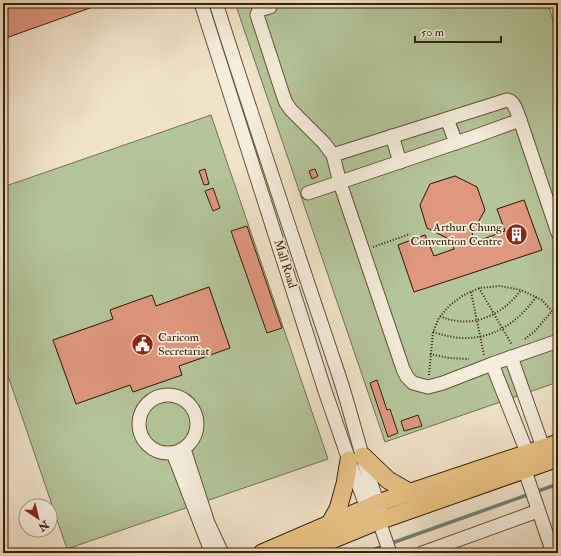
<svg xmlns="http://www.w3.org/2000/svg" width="561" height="556" font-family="'IM FELL Double Pica',serif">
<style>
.green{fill:#b5c59b;stroke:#767250;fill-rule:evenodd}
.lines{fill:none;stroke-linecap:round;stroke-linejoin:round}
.stream{stroke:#757e75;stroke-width:3.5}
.building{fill:#e09780;stroke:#372005}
.minor-casing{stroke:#655136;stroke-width:15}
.major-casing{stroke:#372005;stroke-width:19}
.path{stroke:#372005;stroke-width:2;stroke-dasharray:1 2;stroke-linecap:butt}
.minor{stroke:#f5eddd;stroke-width:13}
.major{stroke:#e8c285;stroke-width:17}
.labels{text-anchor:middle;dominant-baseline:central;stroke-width:3.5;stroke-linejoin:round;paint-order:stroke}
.poi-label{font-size:12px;fill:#372005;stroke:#f5eddd;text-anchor:end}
.street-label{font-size:12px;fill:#372005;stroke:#f5eddd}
</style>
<rect width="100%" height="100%" fill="#f0e3ca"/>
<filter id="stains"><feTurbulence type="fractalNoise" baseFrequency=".005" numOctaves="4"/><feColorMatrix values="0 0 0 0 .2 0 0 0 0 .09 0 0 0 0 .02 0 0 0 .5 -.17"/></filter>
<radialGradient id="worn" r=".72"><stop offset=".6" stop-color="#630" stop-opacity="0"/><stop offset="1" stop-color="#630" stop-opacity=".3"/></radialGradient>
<!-- green -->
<g class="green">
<path d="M235 3H548L558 38V382L385 442ZM455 176 477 187 485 210 472 233 475 242 505 231 497 209 524 200 542 250 414 292 398 245 425 235 434 256 454 249 451 240 427 228 420 205 430 184Z"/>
<path d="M211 115 328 459 67 549 3 361V187ZM209 287 230 348 179 366 182 375 133 392 130 385 76 404 53 340 113 319 110 310 152 295 156 306Z"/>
</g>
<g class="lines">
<!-- stream -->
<polyline class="stream" points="375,549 558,484"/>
</g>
<!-- building -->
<g class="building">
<polygon points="5,3 104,3 3,39 3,4"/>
<polygon points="205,169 209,184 204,185 199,171"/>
<polygon points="315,169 318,176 312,179 309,171"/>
<polygon points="455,176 477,187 485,210 472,233 475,242 505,231 497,209 524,200 542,250 414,292 398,245 425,235 434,256 454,249 451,240 427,228 420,205 430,184"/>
<polygon points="213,188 220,208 213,211 205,191"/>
<polygon points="247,226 282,328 267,333 231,231"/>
<polygon points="209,287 230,348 179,366 182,375 133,392 130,385 76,404 53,340 113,319 110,310 152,295 156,306"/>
<polygon points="377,380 387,410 390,409 398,433 388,437 370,383"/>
<polygon points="418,415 422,426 404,431 401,421"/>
<polygon points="541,549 542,553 531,553"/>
</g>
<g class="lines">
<defs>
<g id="minor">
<polyline points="201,3 325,391 349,460 370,516"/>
<path d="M216 3C255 126 296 248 337 370 353 416 362 465 381 511"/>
<polyline points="270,7 259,10 257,15 283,95 286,103 291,110 324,143 333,155"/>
<polyline points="447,119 456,143"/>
<path d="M520 120C517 113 515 101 507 100L333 155 340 183 403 369 407 377 413 383 428 387 443 383 492 364 558 341"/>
<polyline points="392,136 400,162"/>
<polyline points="308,193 476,136 520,120 558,233"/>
<polyline points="511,357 546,456"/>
<polyline points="492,364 530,460"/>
<circle cx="168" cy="424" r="29"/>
<polyline points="184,449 208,523 222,553"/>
<polyline points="173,453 209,546 210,553"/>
<polyline points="522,462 553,553"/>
<polyline points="379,521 390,553"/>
<polyline points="422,553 538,511"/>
</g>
<g id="major">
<polyline points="363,456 388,480 409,492"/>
<polyline points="329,525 338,509 345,484 349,460"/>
<polyline points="262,553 378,503 558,443"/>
<polyline points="300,553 373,523 558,458"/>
</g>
</defs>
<!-- minor casing -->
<use href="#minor" class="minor-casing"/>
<!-- major casing -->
<use href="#major" class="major-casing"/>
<!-- path -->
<g class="path">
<polyline points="373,247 410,234"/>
<polyline points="479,288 512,345"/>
<polyline points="471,292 484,355"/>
<path d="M440 316C470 330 502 316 521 290"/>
<path d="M433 332C443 335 453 338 464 338 494 339 519 321 536 297"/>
<polyline points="525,339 535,331 552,311"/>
<polyline points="430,354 449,358 469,359"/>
<polyline points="429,375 433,332 439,318 449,306 462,296 479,288 500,286 521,290 542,300 558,318"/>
</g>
<!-- minor -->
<use href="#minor" class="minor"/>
<!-- major -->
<use href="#major" class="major"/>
</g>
<!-- icons -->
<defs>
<symbol id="building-disc" viewBox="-11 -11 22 22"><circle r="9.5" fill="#8f2418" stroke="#f5eddd"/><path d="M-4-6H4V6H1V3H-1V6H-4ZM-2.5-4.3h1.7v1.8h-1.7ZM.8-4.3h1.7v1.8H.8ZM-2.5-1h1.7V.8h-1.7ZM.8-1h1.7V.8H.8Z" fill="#fff"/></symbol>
<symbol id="civic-disc" viewBox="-11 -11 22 22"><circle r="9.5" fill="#8f2418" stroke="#f5eddd"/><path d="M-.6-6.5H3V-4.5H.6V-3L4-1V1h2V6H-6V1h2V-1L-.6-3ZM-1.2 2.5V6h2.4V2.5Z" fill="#fff"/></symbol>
</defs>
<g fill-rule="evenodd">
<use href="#building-disc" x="504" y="222" width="25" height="25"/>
<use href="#civic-disc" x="130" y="332" width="25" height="25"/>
</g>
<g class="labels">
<!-- poi labels -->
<g class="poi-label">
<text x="502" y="227">Arthur Chung<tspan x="502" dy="14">Convention Centre</tspan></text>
<text x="158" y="337" text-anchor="start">Caricom<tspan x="158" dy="14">Secretariat</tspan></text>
</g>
<!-- street labels -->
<g class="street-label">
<text transform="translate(285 264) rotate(72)">Mall Road</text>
</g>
</g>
<!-- margin -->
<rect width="561" height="556" fill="none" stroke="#f0e3ca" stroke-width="16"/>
<rect x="4" y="4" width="553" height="548" fill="none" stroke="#372005" stroke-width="2"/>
<rect x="8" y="8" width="545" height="540" fill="none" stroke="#372005"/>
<!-- north arrow -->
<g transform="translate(38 518) rotate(145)"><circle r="19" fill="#f5eddd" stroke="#a99b87"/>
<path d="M0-3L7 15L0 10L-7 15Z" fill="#8f2418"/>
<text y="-6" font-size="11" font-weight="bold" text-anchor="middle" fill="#372005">N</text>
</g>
<!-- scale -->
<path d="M415 36v6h86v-6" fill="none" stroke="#372005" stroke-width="2"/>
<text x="421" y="36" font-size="12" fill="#372005" stroke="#f5eddd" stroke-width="3" paint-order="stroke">50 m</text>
<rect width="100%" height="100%" filter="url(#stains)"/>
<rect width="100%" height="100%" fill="url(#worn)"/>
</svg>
